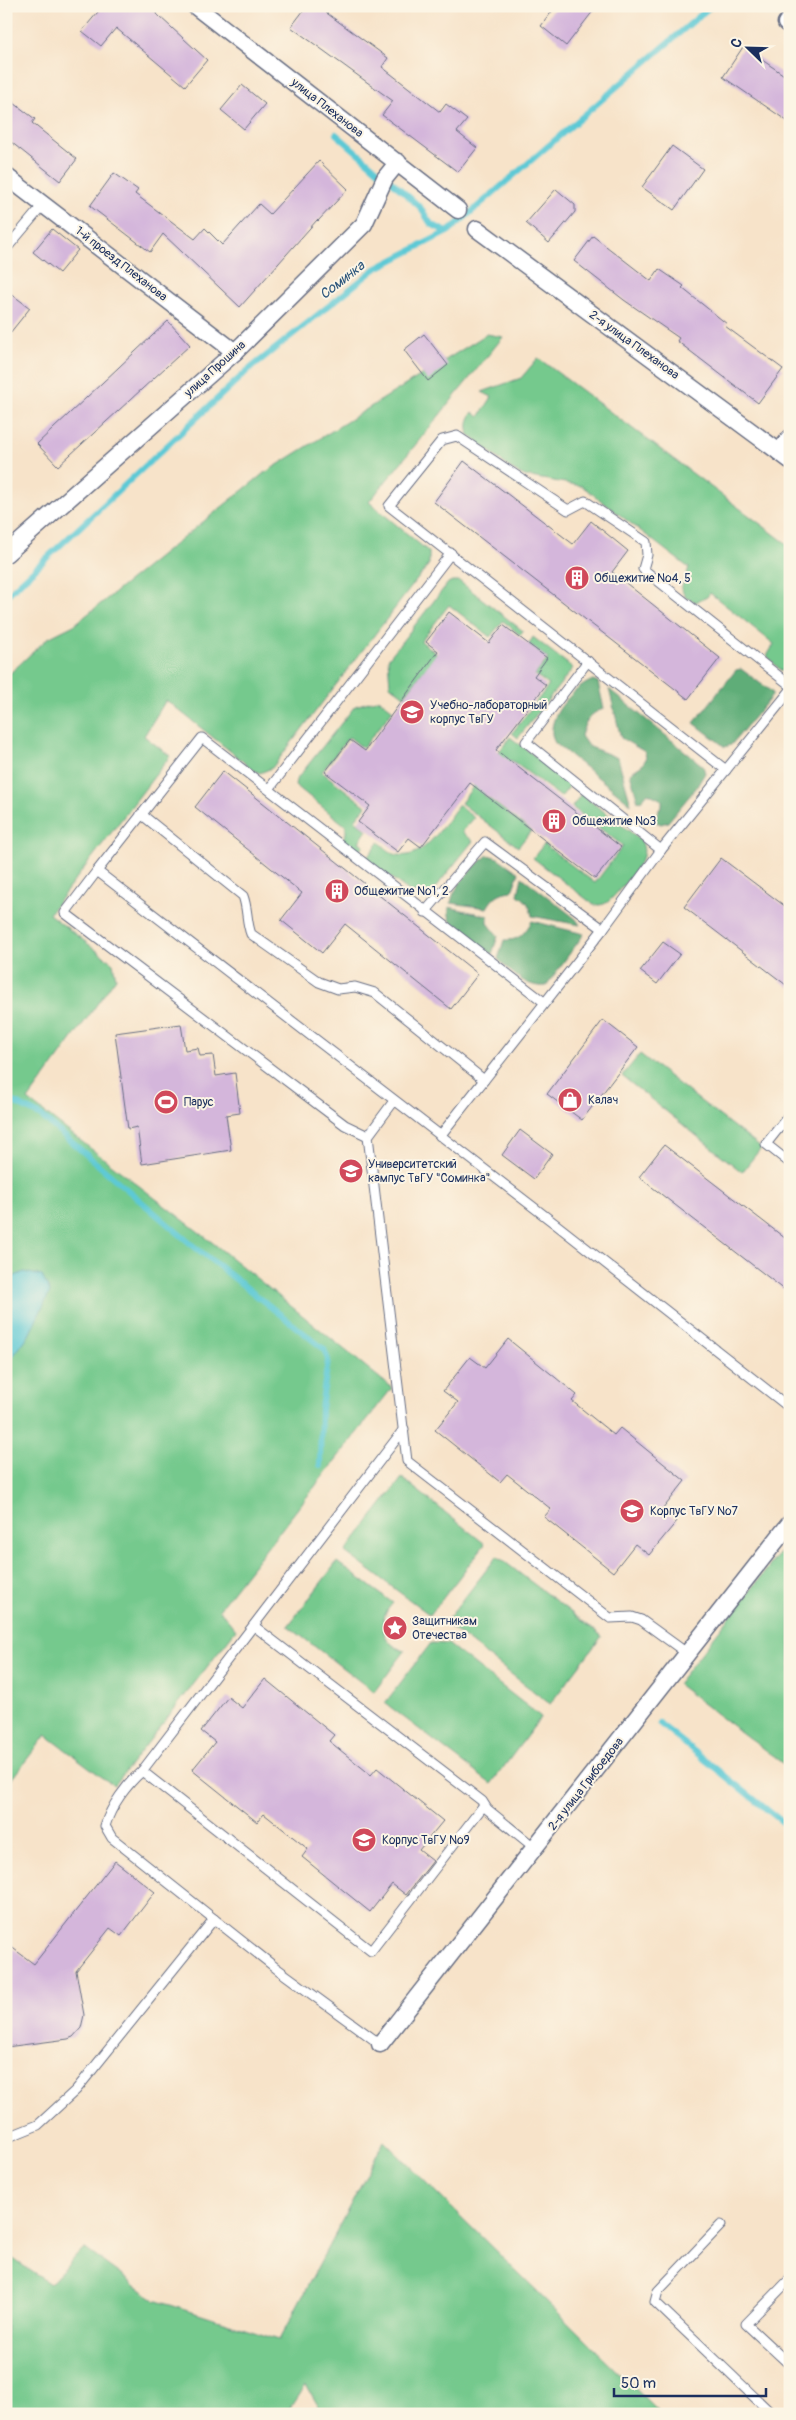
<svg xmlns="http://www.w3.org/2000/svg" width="796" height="2420" font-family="Pangolin,sans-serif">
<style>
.green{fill:#74c98d;stroke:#487c76}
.forest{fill:#5fad78;stroke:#3d6e6b}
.water{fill:#5dc9d5;stroke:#3c7c9a}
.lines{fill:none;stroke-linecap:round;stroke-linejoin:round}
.stream{stroke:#5dc9d5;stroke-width:6}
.building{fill:#d4b6db}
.service-casing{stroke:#686e83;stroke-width:11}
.minor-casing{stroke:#686e83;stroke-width:19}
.service{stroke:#fff;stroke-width:9}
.minor{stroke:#fff;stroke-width:16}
.labels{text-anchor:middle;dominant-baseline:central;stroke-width:4;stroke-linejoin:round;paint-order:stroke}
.street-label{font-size:12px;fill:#1b2f5e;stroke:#fcf5e5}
.poi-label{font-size:12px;fill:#1b2f5e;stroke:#fcf5e5;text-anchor:start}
.water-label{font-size:14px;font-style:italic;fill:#2c567c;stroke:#fcf5e5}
</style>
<rect width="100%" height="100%" fill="#fcf5e5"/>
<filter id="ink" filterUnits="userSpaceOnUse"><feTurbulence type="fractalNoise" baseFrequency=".02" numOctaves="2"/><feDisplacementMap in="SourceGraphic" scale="10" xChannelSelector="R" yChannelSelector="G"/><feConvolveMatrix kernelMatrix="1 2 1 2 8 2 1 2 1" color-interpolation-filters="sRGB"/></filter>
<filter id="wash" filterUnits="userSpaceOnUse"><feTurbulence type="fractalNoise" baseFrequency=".0096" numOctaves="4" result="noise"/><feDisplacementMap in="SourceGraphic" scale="20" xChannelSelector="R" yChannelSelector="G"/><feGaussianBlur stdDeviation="1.12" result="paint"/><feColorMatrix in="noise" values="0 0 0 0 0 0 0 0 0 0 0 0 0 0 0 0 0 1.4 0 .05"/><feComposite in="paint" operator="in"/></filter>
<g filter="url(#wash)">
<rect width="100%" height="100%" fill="#f7e3c9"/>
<!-- green -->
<g class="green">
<polygon points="487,334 503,337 369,502 429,552 429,564 272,768 260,773 255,771 166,700 144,736 170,756 49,914 113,963 116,978 28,1100 213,1243 392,1388 219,1609 236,1630 114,1786 46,1735 6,1786 6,677 48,638 74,625 263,474"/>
<path d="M538 358 790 546V672L781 671 767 656 774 644 710 593 707 597 696 602 686 598 681 589 689 568 582 486 525 476 514 471 469 435C467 426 467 420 473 412L479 417 492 397 482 392 521 378Z"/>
<polygon points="452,581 459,581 523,631 520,635 503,621 490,637 449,605 421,641 437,654 404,696 390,685 388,659 448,583"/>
<polygon points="533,637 573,668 518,738 512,733 549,685 535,675 548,659 529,644"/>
<polygon points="379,699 393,710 363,748 349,737 322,772 366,806 355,820 367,830 359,842 364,845 358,852 342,841 346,833 346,826 295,785 296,780 355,706"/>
<polygon points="510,737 571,784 561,797 511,760 484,795 531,831 518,847 461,803"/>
<path d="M581 794 641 840C643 845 645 850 643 856 640 866 618 893 609 901 604 905 600 905 594 905L533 858 544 844 595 883 623 846 572 807Z"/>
<path d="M459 805 474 818 462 832 473 841 432 892 422 894 409 891 366 859 379 842C384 846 391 854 398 855 425 860 444 823 459 805Z"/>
<polygon points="640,1054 761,1148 742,1172 622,1076"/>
<polygon points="402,1478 485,1544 430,1615 345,1552"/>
<polygon points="786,1545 790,1548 790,1769 677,1684"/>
<polygon points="497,1556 602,1636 550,1704 445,1623"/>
<path d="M337 1562 393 1603C376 1620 381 1644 405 1651L374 1692 288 1626Z"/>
<polygon points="431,1643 448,1644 541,1717 491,1784 385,1703"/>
<polygon points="384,2141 661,2414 323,2414 306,2385 287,2414 6,2414 6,2254 50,2284 84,2248 155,2300 279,2340"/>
</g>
<!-- forest -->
<g class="forest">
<polygon points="741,669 772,692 772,696 731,745 725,747 694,723 736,670"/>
<path d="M593 680 598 682 604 709C589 713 585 722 581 736L588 746 618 758 631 804 555 743C542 721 572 688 593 680Z"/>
<polygon points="609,689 703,766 705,773 696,788 668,822 661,824 654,821 654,818 662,805 662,800 648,793 642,800 638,801 630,773 641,766 646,759 645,752 621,738"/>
<path d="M488 855 498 858 519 873 512 891C499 892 493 897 487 908L451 903C453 886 475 865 488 855Z"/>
<path d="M522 877 576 919 580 925 532 916C530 906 527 900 518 895Z"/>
<path d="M449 907 488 916V923L498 936 492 954C475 943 445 930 449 907Z"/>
<path d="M532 921 584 934 546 986C525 988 512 972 498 959L504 940C519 941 524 934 532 921Z"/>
</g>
<!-- water -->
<polygon class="water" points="24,1272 42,1276 50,1292 29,1335 6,1366 6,1282 11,1278"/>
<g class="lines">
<!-- stream -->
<g class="stream">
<polyline points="336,134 382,174"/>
<polyline points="389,179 420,207 431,224 447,232"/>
<polyline points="6,596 247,371 375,269 449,231 711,6"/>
<polyline points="6,1098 41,1116 191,1244 324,1349 328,1360 321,1409 320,1465"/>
<polyline points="659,1723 790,1828"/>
</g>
</g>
<g id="blocks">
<!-- building -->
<g class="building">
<polygon points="103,6 148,6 207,60 185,86 116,28 101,46 82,31"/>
<polygon points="307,6 317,6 388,58 382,67 440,112 446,104 467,120 457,132 477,148 458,172 382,115 393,101 291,27"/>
<polygon points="556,6 597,6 566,46 541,26"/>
<polygon points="743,47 790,79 790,123 723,77"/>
<polygon points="242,85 265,104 244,129 221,110"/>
<polygon points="6,97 35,119 32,123 77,159 60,181 6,138"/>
<polygon points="672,146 703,169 674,210 642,187"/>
<polygon points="319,161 348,189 318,221 317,220 240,307 163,234 150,252 90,206 114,173 138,190 135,194 195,239 205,228 222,245 259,204 270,214"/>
<polygon points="556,189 575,205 575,212 549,243 526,223"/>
<polygon points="52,229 78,250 59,273 33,252"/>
<polygon points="593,236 651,281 659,269 684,286 682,288 727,324 725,326 783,369 758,403 677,341 679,338 624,300 574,261"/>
<polygon points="6,290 30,308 6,338"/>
<polygon points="168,321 190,345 58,466 37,444"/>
<polygon points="424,334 448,365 428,381 404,350"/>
<polygon points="464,461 573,544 591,521 628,551 612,572 720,658 688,699 434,502"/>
<polygon points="449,612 489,643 503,625 547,658 534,676 546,685 496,750 621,847 595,879 470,783 421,847 409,838 398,852 358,822 370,806 325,772 350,740 365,751 438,651 426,642"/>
<polygon points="223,771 478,974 451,1009 345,924 322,953 281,920 302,893 195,807"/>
<polygon points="721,858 790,910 790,988 684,907"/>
<polygon points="663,942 680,954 657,984 640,971"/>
<polygon points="603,1020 638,1047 582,1120 547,1094"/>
<polygon points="181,1024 185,1050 198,1048 200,1056 213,1055 216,1076 235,1073 240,1113 226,1115 231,1150 142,1164 137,1127 128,1129 115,1033"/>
<polygon points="520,1130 552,1154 534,1179 502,1155"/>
<polygon points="664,1145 790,1242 790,1294 639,1177"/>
<polygon points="508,1339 577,1395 572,1401 614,1435 620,1428 685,1481 662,1510 677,1521 649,1555 635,1544 613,1572 544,1517 551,1509 507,1474 500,1482 435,1430 458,1402 443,1391 470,1357 485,1368"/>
<polygon points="265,1679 334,1735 329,1741 371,1775 377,1768 443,1821 419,1850 433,1861 406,1895 392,1884 370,1912 302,1857 308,1849 264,1814 257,1822 192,1770 215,1742 201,1731 228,1697 242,1708"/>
<polygon points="115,1861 155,1892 121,1936 110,1928 76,1971 84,2015 81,2028 73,2037 68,2039 6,2047 6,1943 34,1964"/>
</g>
</g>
</g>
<g filter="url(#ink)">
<use href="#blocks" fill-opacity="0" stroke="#686e83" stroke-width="1"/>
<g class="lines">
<defs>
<g id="service">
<polyline points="6,249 43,205"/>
<polyline points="588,661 526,742 661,850"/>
<polyline points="726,770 389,506 442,440 457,436 568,510 585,501 646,542 647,555 643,569 790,685"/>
<polyline points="269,789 451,553"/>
<path d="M141 814 243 896C248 909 246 921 251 934L319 982 338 989 355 987 375 993 484 1080"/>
<polyline points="97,871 65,913 345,1125 368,1136 394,1101"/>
<polyline points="425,912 485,842 603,929"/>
<polyline points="544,1002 202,738 97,871 558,1226 790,1408"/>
<polyline points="790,1114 766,1144 790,1163"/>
<polyline points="368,1136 407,1461 610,1618 632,1617 641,1620 688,1654"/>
<polyline points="440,1136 603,929 661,850 790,691"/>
<polyline points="404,1429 142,1771 371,1951 484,1805"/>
<polyline points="254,1626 482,1801 487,1809 535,1848"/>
<path d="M142 1771C126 1785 111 1806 105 1826L112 1838 214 1919"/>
<polyline points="6,2138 38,2125 76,2090 214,1919 276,1968 380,2044"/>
<polyline points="721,2225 658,2291 655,2302 772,2414"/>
<polyline points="790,2279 746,2324 790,2365"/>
</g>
<g id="minor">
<polyline points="195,6 458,210"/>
<polyline points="786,23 790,26"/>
<polyline points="6,176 235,352"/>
<polyline points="477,229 790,460"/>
<polyline points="779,452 790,438"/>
<polyline points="6,554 235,352 364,224 385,178 398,162"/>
<polyline points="380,2044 790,1523"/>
</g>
</defs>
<!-- service casing -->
<use href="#service" class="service-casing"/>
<!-- minor casing -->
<use href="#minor" class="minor-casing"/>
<!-- service -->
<use href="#service" class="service"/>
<!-- minor -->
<use href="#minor" class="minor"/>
</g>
</g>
<!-- icons -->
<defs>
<symbol id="building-disc" viewBox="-11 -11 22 22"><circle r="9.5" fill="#d1495b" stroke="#fcf5e5"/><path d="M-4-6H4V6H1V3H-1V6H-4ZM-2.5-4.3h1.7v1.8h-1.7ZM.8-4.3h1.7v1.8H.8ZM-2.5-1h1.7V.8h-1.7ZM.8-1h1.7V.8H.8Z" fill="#fff"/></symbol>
<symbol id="university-disc" viewBox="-11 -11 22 22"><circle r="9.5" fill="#d1495b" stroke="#fcf5e5"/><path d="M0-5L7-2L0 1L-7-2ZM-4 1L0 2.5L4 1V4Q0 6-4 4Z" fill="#fff"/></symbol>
<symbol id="shop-disc" viewBox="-11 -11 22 22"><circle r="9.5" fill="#d1495b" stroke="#fcf5e5"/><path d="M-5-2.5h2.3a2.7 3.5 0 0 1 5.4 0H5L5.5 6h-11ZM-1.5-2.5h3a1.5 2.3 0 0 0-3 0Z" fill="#fff"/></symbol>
<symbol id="stadium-disc" viewBox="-11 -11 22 22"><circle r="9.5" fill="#d1495b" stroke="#fcf5e5"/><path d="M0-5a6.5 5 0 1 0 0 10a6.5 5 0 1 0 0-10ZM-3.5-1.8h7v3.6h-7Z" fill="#fff"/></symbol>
<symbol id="sight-disc" viewBox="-11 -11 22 22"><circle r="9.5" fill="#d1495b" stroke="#fcf5e5"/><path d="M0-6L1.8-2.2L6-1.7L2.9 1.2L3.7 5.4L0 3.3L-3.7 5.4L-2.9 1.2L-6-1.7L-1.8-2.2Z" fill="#fff"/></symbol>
</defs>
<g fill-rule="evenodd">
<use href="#building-disc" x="563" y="564" width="28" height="28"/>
<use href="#university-disc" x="398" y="698" width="28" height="28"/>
<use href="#building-disc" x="540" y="807" width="28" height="28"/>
<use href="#building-disc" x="323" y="877" width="28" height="28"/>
<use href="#shop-disc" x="556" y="1086" width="28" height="28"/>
<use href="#stadium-disc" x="152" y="1088" width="28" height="28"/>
<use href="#university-disc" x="337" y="1157" width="28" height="28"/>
<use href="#university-disc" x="618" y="1497" width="28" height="28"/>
<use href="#sight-disc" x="381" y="1614" width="28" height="28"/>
<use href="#university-disc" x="350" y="1826" width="28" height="28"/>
</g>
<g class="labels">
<!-- street labels -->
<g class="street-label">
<text transform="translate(327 108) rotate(38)">улица Плеханова</text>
<text transform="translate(121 264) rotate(38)">1-й проезд Плеханова</text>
<text transform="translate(634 345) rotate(36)">2-я улица Плеханова</text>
<text transform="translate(215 369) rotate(-42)">улица Прошина</text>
<text transform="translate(586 1784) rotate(-52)">2-я улица Грибоедова</text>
</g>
<!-- poi labels -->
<g class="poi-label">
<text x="594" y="578">Общежитие №4, 5</text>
<text x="430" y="705">Учебно-лабораторный<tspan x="430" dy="14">корпус ТвГУ</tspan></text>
<text x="572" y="821">Общежитие №3</text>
<text x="354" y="891">Общежитие №1, 2</text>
<text x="588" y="1100">Калач</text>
<text x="184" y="1102">Парус</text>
<text x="368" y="1164">Университетский<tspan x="368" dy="14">кампус ТвГУ "Соминка"</tspan></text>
<text x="650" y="1511">Корпус ТвГУ №7</text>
<text x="412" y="1621">Защитникам<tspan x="412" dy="14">Отечества</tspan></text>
<text x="382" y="1840">Корпус ТвГУ №9</text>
</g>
<!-- water labels -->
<g class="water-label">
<text transform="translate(342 280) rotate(-38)">Соминка</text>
</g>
</g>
<!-- margin -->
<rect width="796" height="2420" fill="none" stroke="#fcf5e5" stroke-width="25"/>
<!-- north arrow -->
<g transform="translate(748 48) rotate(293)" stroke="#fcf5e5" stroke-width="4" paint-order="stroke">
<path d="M0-4L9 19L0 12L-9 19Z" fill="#1b2f5e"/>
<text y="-8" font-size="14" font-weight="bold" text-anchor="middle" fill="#1b2f5e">С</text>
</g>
<!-- scale -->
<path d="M614 2388v8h152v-8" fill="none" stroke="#1b2f5e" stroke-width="2.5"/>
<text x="621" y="2388" font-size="15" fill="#1b2f5e" stroke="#fcf5e5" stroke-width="4" paint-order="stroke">50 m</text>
</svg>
